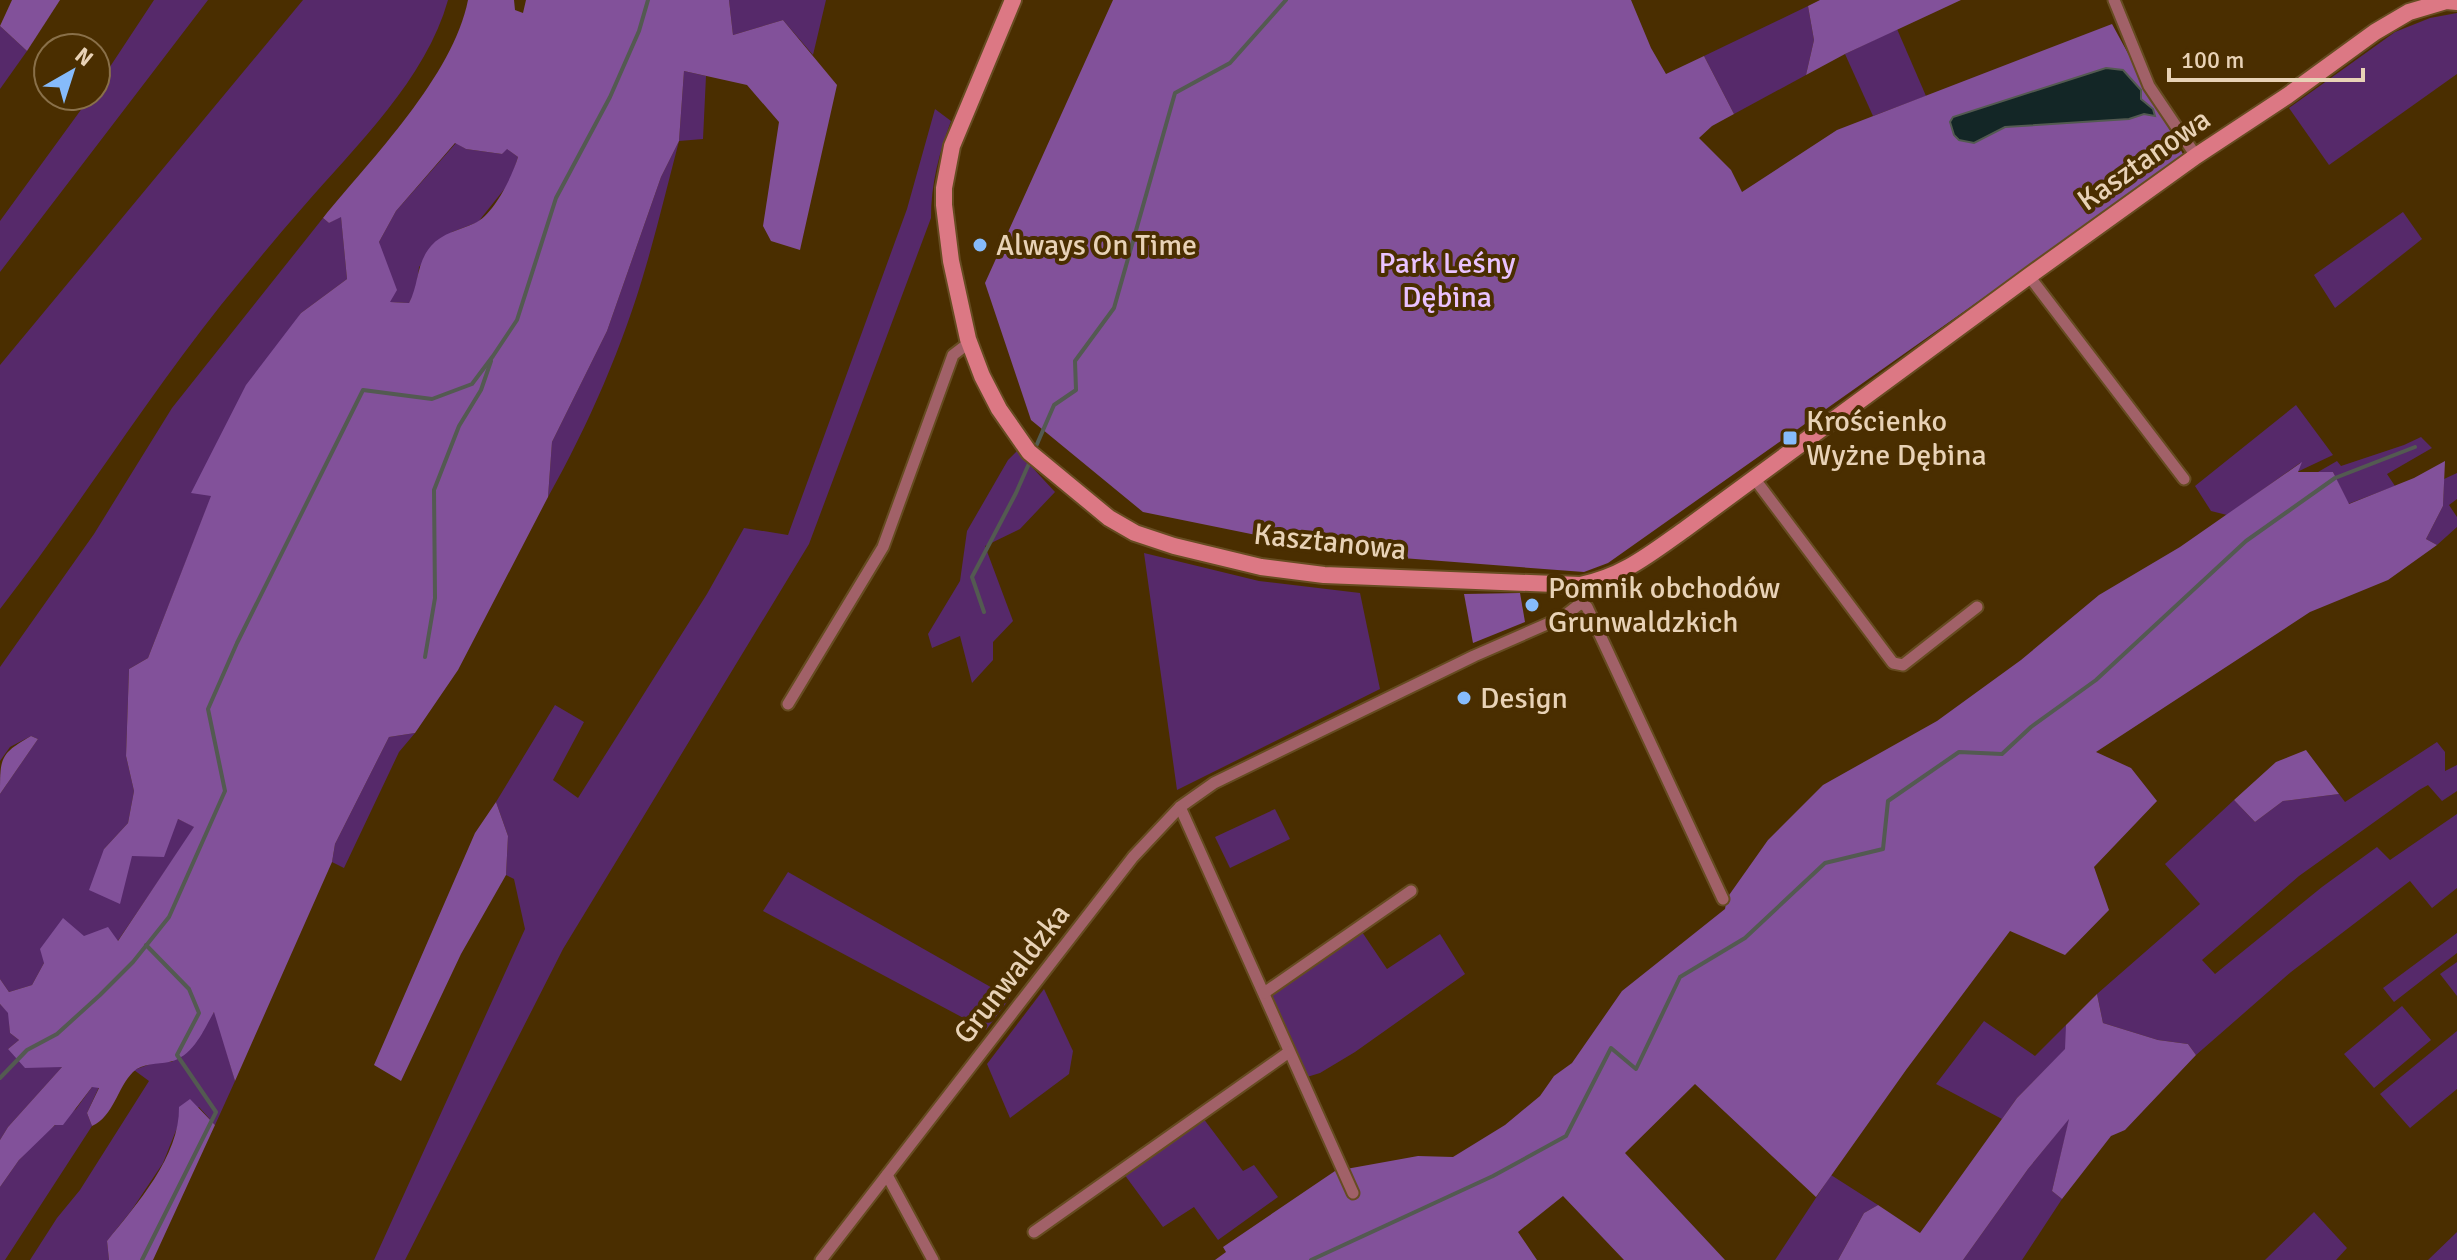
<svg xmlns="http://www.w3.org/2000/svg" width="2457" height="1260" font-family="Signika,sans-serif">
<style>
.green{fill:#56296a}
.forest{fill:#82519a;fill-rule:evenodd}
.water{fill:#132626;stroke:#535a51;stroke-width:2}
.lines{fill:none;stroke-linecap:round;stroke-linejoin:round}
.stream{stroke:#535a51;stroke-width:4}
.street-casing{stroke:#664c21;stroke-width:15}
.secondary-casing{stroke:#664c21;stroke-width:20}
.street{stroke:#a16168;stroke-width:11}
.secondary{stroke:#dc7884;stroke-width:16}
.poi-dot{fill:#86bbfb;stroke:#4a2e00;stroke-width:3}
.labels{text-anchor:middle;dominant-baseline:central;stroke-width:8;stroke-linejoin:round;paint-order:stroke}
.street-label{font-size:30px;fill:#e8d2b6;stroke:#4a2e00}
.poi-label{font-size:30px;fill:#e8d2b6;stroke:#4a2e00;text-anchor:start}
.park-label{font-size:30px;fill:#e9c2ff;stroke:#4a2e00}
</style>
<rect width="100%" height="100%" fill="#4a2e00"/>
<!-- green -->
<g class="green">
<polygon points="154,0 208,0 0,272 0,221 91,96 96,96 96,88"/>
<path d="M303 0H448C426 79 356 146 303 207 275 239 248 272 221 305 143 403 77 510 0 609V365Z"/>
<polygon points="729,0 826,0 813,55 783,20 733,35"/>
<polygon points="1808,6 1814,40 1806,75 1734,114 1704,56"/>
<polygon points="2457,13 2457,74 2329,165 2289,108 2395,32 2430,18"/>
<polygon points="0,26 27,51 0,89"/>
<polygon points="1897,29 1926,96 1873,116 1845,54"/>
<path d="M684 71 706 76 703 139 679 141C668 183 658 225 646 266 623 346 589 424 548 497L552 442 607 331 661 177 679 141Z"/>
<path d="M935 109 951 121C939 153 931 184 931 218L809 544 563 949 405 1260H374L525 929 514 879 506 875 508 836 496 802 555 705 584 722 553 780 578 798 707 594 744 528 788 535 907 209Z"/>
<polygon points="456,143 466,149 502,154 506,148 518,157 510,182 478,222 452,232 419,267 416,290 409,303 389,302 379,242 396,211"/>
<polygon points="2403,212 2422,239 2335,308 2314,275"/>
<polygon points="341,216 347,279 301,313 192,492 212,495 148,658 129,669 126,756 134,791 128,823 104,849 132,856 178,819 195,827 117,942 44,963 32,985 9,992 0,979 0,794 38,739 31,736 10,747 0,761 0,667 94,534 172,408 323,218 329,223"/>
<polygon points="2296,405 2333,455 2297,472 2300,463 2227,515 2211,511 2195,486"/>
<polygon points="2421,437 2432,448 2387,474 2395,486 2348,504 2333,472 2318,472 2337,461 2341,466 2404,445"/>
<polygon points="1017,451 1055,492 1020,529 985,546 1013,621 993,642 993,660 972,683 960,636 932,648 928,634 960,581 967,531 1008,460"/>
<polygon points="2457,473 2457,499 2449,505 2457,517 2457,527 2437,545 2426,539 2443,506 2444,479"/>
<polygon points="1144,553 1259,581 1360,593 1380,689 1177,790"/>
<polygon points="415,733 399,752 344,868 332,862 335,844 389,737"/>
<polygon points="2437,742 2445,752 2445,771 2457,765 2457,791 2442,801 2428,785 2419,790 2299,876 2202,960 2215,974 2322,887 2377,847 2390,860 2457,814 2457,888 2432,908 2410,881 2291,972 2196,1055 2188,1044 2158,1040 2103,1023 2097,994 2200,904 2165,864 2234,800 2255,822 2283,801 2339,794 2345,802"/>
<polygon points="1275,809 1290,839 1230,868 1215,837"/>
<polygon points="788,872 1010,998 986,1030 763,911"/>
<polygon points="1360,929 1387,969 1440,934 1465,974 1355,1052 1320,1073 1307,1077 1271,994"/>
<polygon points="2457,933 2457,953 2394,1002 2383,988"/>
<polygon points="2457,962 2457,996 2440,974"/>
<polygon points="1044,989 1073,1051 1069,1074 1010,1118 987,1064"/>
<polygon points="0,1004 9,1013 10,1033 19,1040 8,1049 63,1066 8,1127 0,1140"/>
<polygon points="2402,1006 2431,1040 2374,1088 2344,1054"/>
<polygon points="215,1011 235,1081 215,1125 199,1107 179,1123 163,1163 131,1211 107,1241 109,1260 30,1260 57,1218 80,1190 149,1081 134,1070 156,1062 172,1062"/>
<polygon points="1984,1021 2035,1056 2066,1025 2066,1049 2017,1098 2002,1119 1936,1084"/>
<polygon points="2457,1031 2457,1089 2410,1128 2380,1094"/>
<polygon points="92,1087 99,1087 87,1113 92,1126 5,1260 0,1260 0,1187 19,1160 40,1137 76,1109"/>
<polygon points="2070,1117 2052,1191 2062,1199 2022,1260 1963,1260 2028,1169"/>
<polygon points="1203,1118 1243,1171 1254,1165 1278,1197 1218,1240 1194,1207 1163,1227 1124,1174"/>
<polygon points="1831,1175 1878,1205 1864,1213 1838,1260 1775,1260"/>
<polygon points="2314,1212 2347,1248 2336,1260 2265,1260"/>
<polygon points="2457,1232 2457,1260 2428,1260"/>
</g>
<!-- forest -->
<g class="forest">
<polygon points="12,0 60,0 27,51 0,26"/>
<path d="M468 0H514L515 10 523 13 526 0H729L733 35 783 20 837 85 800 250 771 241 763 226 779 122 747 85 684 71 679 141 661 177 607 331 552 442 548 497 458 670 415 733 389 737 335 844 332 862 235 1081 214 1012C203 1031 193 1057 169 1062 158 1064 142 1063 133 1072 117 1088 114 1116 92 1126L87 1113 99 1088 92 1087 63 1125H55L19 1160 0 1187V1140L8 1127 62 1067 25 1068 8 1049 19 1040 10 1033 8 1013 0 1004V979L9 992 32 985 44 963 40 949 63 918 84 936 108 927 118 941 194 827 178 819 164 857 132 856 120 904 89 890 104 849 128 823 134 791 126 756 129 669 148 658 211 496 191 493 246 385 301 313 347 279 341 217 329 223 323 218C372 158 453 76 468 0ZM455 143 466 149 502 154 507 149 518 157C512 177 494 214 475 223 460 230 442 233 431 246 416 263 419 285 409 303L390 302 397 290 379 242 396 211Z"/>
<polygon points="1113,0 1631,0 1651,48 1666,74 1704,56 1734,114 1712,126 1699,138 1731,170 1742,192 1837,130 2112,24 2184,156 1608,563 1584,572 1350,554 1143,512 1031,420 985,283"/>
<polygon points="1820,0 1961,0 1845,54 1806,75 1814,40 1808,6"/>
<polygon points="2445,461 2443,506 2426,539 2437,545 2388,580 2310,612 2096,752 2131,768 2157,801 2094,867 2109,910 2065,955 2010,931 1906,1070 1816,1197 1695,1084 1625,1153 1725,1260 1624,1260 1563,1196 1518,1232 1537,1260 1215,1260 1226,1252 1223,1247 1335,1171 1418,1156 1453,1157 1505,1125 1540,1096 1554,1076 1572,1063 1622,991 1725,909 1727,898 1768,840 1823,785 1937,721 2021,660 2099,595 2180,547 2302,462 2298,472 2333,472 2349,504 2414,478"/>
<polygon points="1520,593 1525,622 1473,643 1464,594"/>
<path d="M31 736 38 739 0 794C0 757 0 754 31 736Z"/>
<polygon points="2306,750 2339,794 2283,801 2255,822 2234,800 2276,762"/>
<polygon points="496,802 508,836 506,875 461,954 401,1081 374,1065 475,833"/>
<polygon points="2097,994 2103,1023 2158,1040 2188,1044 2196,1055 2125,1130 2111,1136 2062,1199 2052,1191 2069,1119 2028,1169 1963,1260 1838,1260 1864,1213 1878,1205 1920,1233 2017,1098 2065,1049 2066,1025"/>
<path d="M190 1099 215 1125 153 1260H109L107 1241C136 1205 180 1156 179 1107Z"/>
</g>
<!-- water -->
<polygon class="water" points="2106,68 2123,70 2141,90 2141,99 2153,109 2155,116 2144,114 2129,119 2005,127 1974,143 1959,140 1954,135 1950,122 1953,117"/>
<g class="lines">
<!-- stream -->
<g class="stream">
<polyline points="1034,451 1054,405 1076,390 1075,361 1114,308 1175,93 1230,63 1286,0"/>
<polyline points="984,612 972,577 1016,493 1031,459"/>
<polyline points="425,657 435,598 434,490 459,426 481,390 491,361"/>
<polyline points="0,1078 27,1050 57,1034 100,995 133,962 169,917 225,791 208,709 237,643 363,390 432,399 472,384 493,356 517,320 556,198 610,97 639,31 648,0"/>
<polyline points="142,1260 216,1112 177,1055 199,1013 189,989 146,945"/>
<polyline points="1311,1260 1493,1176 1566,1136 1611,1048 1636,1069 1680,977 1745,938 1825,863 1883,849 1888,801 1959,752 2002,754 2031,727 2096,680 2246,541 2335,478 2415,447"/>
</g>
<defs>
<g id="street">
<polyline points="2114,0 2149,86 2196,156"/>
<polyline points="2029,276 2184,479"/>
<polyline points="1754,478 1893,663 1903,665 1977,607"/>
<polyline points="1581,603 1587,607 1723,899"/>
<polyline points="788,704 883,547 953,355 970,342"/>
<polyline points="1180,807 1353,1193"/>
<polyline points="1264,993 1411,891"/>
<polyline points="887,1175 933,1260"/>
<polyline points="1034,1232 1289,1052"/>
<polyline points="821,1260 1133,857 1180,807 1214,783 1474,656 1563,617 1581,603 1580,585"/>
</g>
<path id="secondary" d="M1013 0 952 146 944 188V205L951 261 968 339 982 376 999 409 1029 452 1109 518 1135 533 1174 546 1261 567 1324 575 1580 585C1622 577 1650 554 1684 530L2029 276 2196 156 2287 96 2375 32 2409 12 2446 1 2457 2"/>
</defs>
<!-- street casing -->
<use href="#street" class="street-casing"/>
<!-- secondary casing -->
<use href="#secondary" class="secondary-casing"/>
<!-- street -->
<use href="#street" class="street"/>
<!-- secondary -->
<use href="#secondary" class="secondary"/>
</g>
<!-- markers -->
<g class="poi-dot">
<circle cx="980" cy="245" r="8"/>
<rect x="1782" y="430" width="16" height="16" rx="4"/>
<circle cx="1532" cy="605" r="8"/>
<circle cx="1464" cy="698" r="8"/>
</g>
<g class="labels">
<!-- street labels -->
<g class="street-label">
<text transform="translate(2144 160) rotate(-35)">Kasztanowa</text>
<text transform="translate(1330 542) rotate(6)">Kasztanowa</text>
<text transform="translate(1012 974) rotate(-52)">Grunwaldzka</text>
</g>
<!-- poi labels -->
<g class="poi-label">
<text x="996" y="245">Always On Time</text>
<text x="1806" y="421">Krościenko<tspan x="1806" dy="34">Wyżne Dębina</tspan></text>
<text x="1548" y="588">Pomnik obchodów<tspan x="1548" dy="34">Grunwaldzkich</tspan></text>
<text x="1480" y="698">Design</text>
</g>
<!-- park labels -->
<g class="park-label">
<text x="1447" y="263">Park Leśny<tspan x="1447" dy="34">Dębina</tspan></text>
</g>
</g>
<!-- north arrow -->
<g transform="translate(72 72) rotate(39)"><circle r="38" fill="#4a2e00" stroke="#897049" stroke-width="2"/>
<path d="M0-6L14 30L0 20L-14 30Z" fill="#86bbfb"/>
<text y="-12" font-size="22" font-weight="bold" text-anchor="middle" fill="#e8d2b6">N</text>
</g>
<!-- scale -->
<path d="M2169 68v12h194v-12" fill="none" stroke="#e8d2b6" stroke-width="4"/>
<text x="2181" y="68" font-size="24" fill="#e8d2b6" stroke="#4a2e00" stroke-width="6" paint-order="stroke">100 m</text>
</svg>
